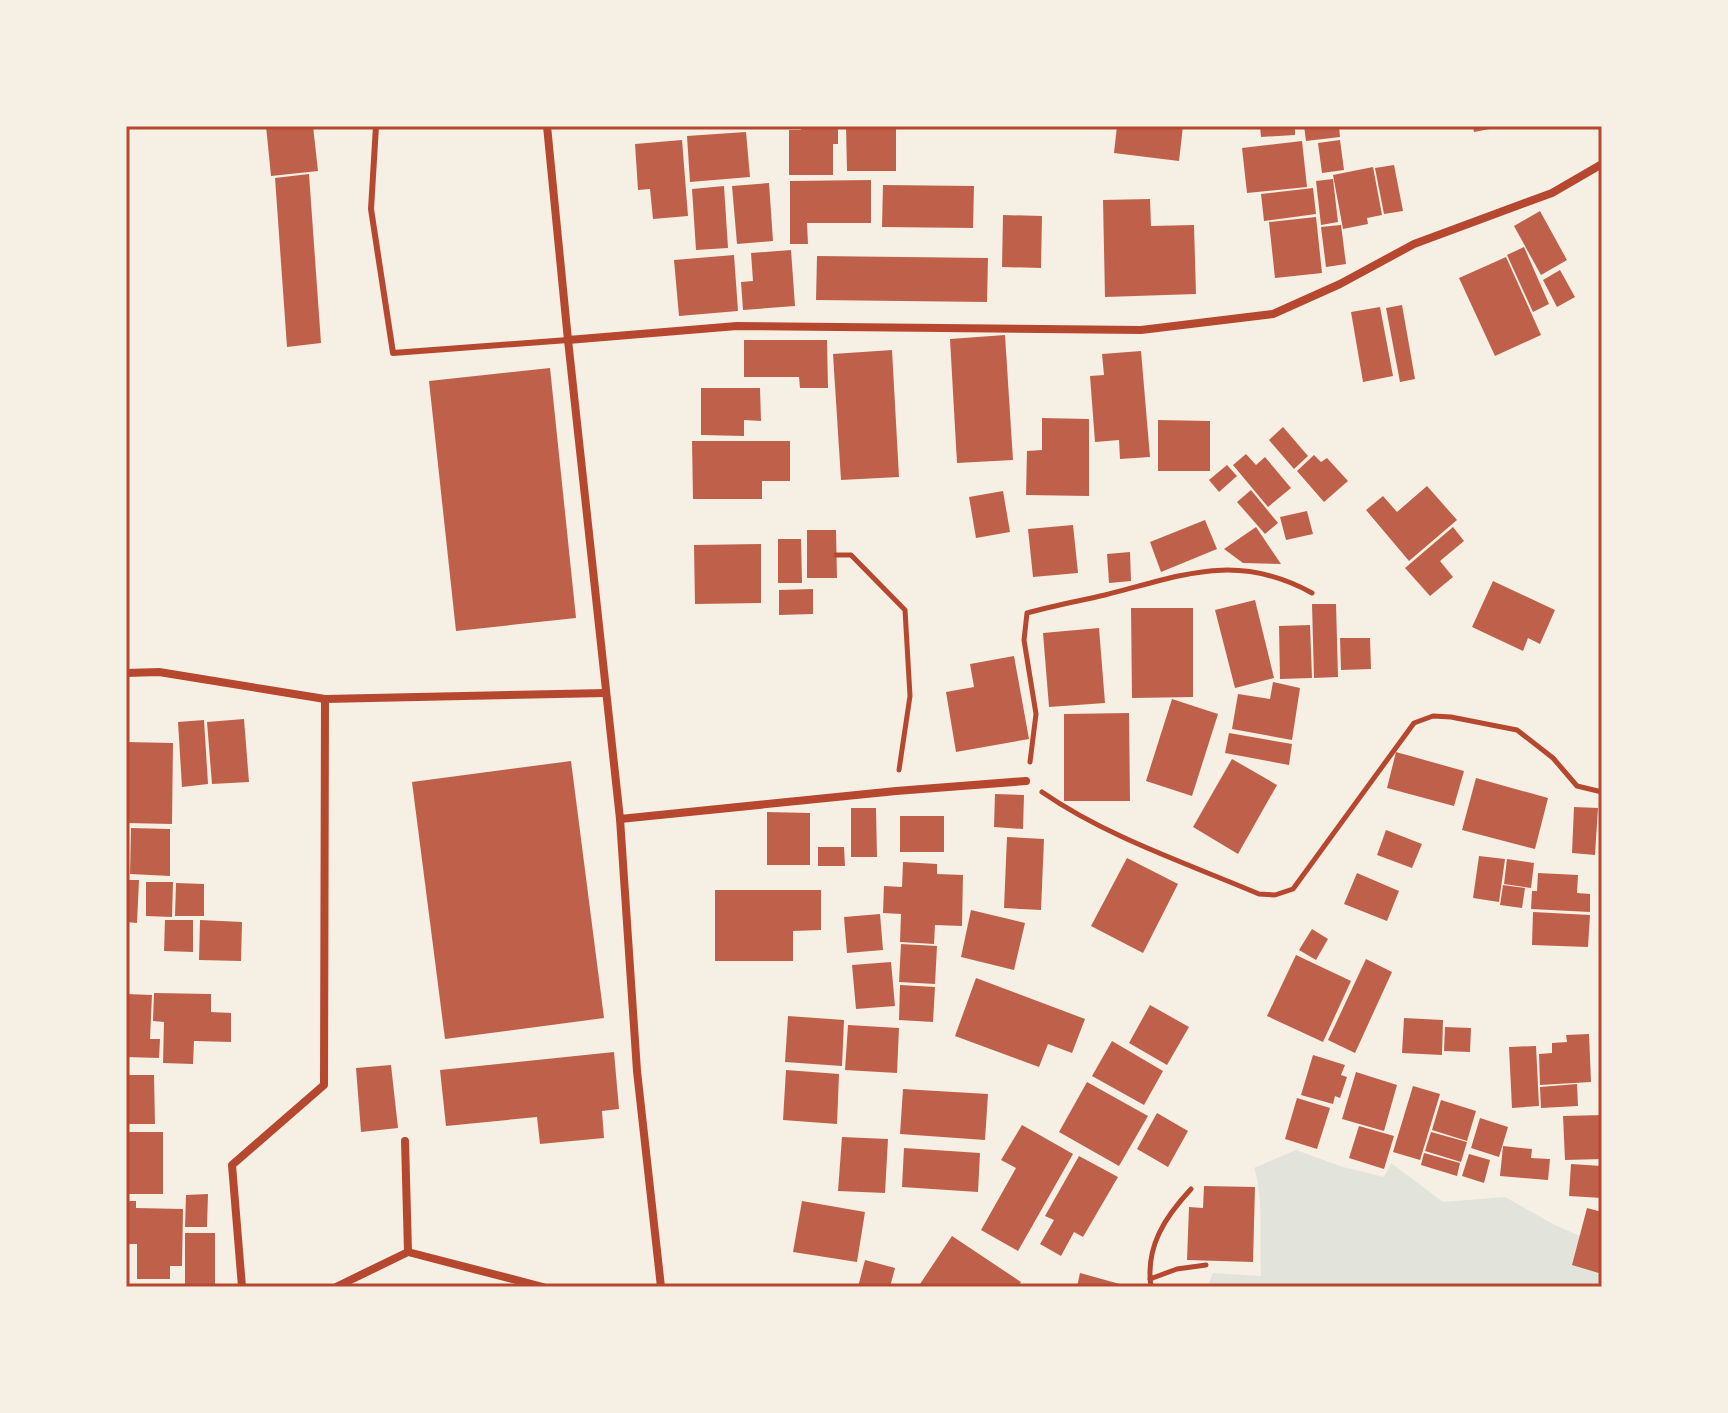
<svg xmlns="http://www.w3.org/2000/svg" width="1728" height="1413" font-family="Jost,sans-serif">
<style>
.green{fill:#e2e4dc}
.building{fill:#bf614a}
.lines{fill:none;stroke-linecap:round;stroke-linejoin:round}
.path{stroke:#b5482f;stroke-width:5}
.service{stroke:#b5482f;stroke-width:6}
.minor{stroke:#b5482f;stroke-width:8}
.neatline{fill:none;stroke:#b5482f;stroke-width:3}
</style>
<rect width="100%" height="100%" fill="#f6efe4"/>
<!-- green -->
<path class="green" d="M1296 1150 1343 1167 1384 1177 1391 1163 1443 1202 1505 1197 1553 1224 1602 1246V1287H1207L1213 1273 1261 1276C1259 1245 1264 1195 1254 1168Z"/>
<!-- building -->
<g class="building">
<polygon points="266,126 313,126 318,171 271,176"/>
<polygon points="801,126 838,126 838,144 833,144 833,175 789,175 789,130 801,130"/>
<polygon points="846,126 896,126 896,171 847,171"/>
<polygon points="1117,126 1183,126 1179,161 1114,153"/>
<polygon points="1260,126 1295,126 1295,135 1261,137"/>
<polygon points="1304,126 1339,126 1340,137 1306,141"/>
<polygon points="1473,126 1499,126 1500,127 1474,132"/>
<polygon points="746,132 750,177 690,182 687,136"/>
<polygon points="682,140 688,216 653,219 650,189 638,190 635,144"/>
<polygon points="1340,140 1344,170 1322,173 1318,143"/>
<polygon points="1302,141 1307,187 1247,193 1242,148"/>
<polygon points="1394,165 1403,211 1384,214 1375,168"/>
<polygon points="1373,167 1382,215 1367,218 1368,224 1343,229 1333,175"/>
<polygon points="309,174 321,343 287,347 275,178"/>
<polygon points="1333,179 1338,222 1321,225 1316,181"/>
<polygon points="871,180 871,223 807,223 808,244 790,244 790,181"/>
<polygon points="769,183 773,241 737,244 732,186"/>
<polygon points="883,185 974,186 973,228 882,227"/>
<polygon points="724,186 728,248 696,250 692,189"/>
<polygon points="1313,188 1316,214 1264,221 1261,194"/>
<polygon points="1150,199 1151,226 1194,225 1196,294 1105,297 1103,200"/>
<polygon points="1540,211 1567,260 1541,275 1514,226"/>
<polygon points="1003,215 1042,216 1041,268 1002,267"/>
<polygon points="1316,217 1322,273 1275,278 1269,222"/>
<polygon points="1341,225 1346,264 1326,267 1321,227"/>
<polygon points="1524,247 1549,304 1533,312 1507,255"/>
<polygon points="791,250 795,306 743,310 741,282 753,281 751,253"/>
<polygon points="734,255 738,311 679,316 674,260"/>
<polygon points="817,256 988,258 987,302 816,300"/>
<polygon points="1506,257 1541,335 1495,356 1459,278"/>
<polygon points="1560,270 1575,297 1557,307 1543,280"/>
<polygon points="1402,305 1415,379 1400,382 1386,308"/>
<polygon points="1380,307 1393,376 1363,382 1351,312"/>
<polygon points="1005,335 1013,460 957,463 950,339"/>
<polygon points="744,340 827,340 828,388 800,388 799,377 744,377"/>
<polygon points="892,350 899,477 841,480 833,354"/>
<polygon points="1141,351 1150,457 1120,459 1119,440 1095,442 1090,376 1104,375 1102,354"/>
<polygon points="550,368 576,618 456,631 429,381"/>
<polygon points="701,388 760,388 761,421 744,420 744,436 701,435"/>
<polygon points="1042,418 1089,419 1089,496 1026,495 1027,451 1042,450"/>
<polygon points="1158,420 1210,421 1210,471 1158,471"/>
<polygon points="1283,427 1308,456 1294,469 1269,440"/>
<polygon points="692,441 790,441 790,481 762,481 762,499 693,499"/>
<polygon points="1246,454 1256,465 1265,457 1291,488 1268,507 1233,465"/>
<polygon points="1314,455 1321,462 1327,458 1348,481 1324,502 1297,471"/>
<polygon points="1227,465 1237,476 1219,492 1209,480"/>
<polygon points="1427,486 1457,520 1409,561 1366,510 1383,496 1397,512"/>
<polygon points="1251,490 1278,523 1265,534 1237,502"/>
<polygon points="1003,491 1010,532 976,538 969,497"/>
<polygon points="1307,511 1313,534 1286,540 1280,517"/>
<polygon points="1205,520 1217,549 1161,572 1150,542"/>
<polygon points="1073,525 1078,573 1033,577 1028,529"/>
<polygon points="1256,527 1281,564 1243,563 1224,549"/>
<polygon points="1453,527 1464,541 1440,561 1453,577 1430,596 1405,568"/>
<polygon points="807,530 836,530 837,578 807,578"/>
<polygon points="778,539 801,539 802,583 778,583"/>
<polygon points="761,544 761,603 695,604 694,545"/>
<polygon points="1130,552 1131,581 1109,583 1107,554"/>
<polygon points="1493,581 1555,610 1540,644 1528,638 1523,651 1472,627"/>
<polygon points="813,589 813,614 779,615 779,590"/>
<polygon points="1255,600 1274,678 1235,688 1215,610"/>
<polygon points="1312,604 1336,604 1338,677 1314,678"/>
<polygon points="1131,608 1193,608 1193,697 1132,698"/>
<polygon points="1310,625 1312,678 1280,679 1279,626"/>
<polygon points="1099,628 1105,703 1049,707 1043,633"/>
<polygon points="1340,638 1370,638 1371,669 1341,670"/>
<polygon points="1014,656 1029,739 956,752 946,692 974,687 970,664"/>
<polygon points="1273,682 1300,688 1292,740 1232,729 1238,694 1270,699"/>
<polygon points="1172,699 1218,714 1192,796 1146,781"/>
<polygon points="1129,713 1130,801 1064,801 1064,714"/>
<polygon points="244,719 249,782 212,784 207,722"/>
<polygon points="204,720 208,784 182,787 178,722"/>
<polygon points="1229,733 1292,744 1289,765 1225,753"/>
<polygon points="126,742 173,743 172,824 126,823"/>
<polygon points="1396,752 1464,771 1454,806 1387,788"/>
<polygon points="1232,759 1277,785 1238,854 1193,827"/>
<polygon points="571,761 604,1018 445,1039 412,782"/>
<polygon points="1476,778 1548,798 1535,849 1462,830"/>
<polygon points="995,794 1024,795 1023,829 994,827"/>
<polygon points="1574,807 1598,808 1595,855 1572,853"/>
<polygon points="851,808 876,808 877,857 851,857"/>
<polygon points="767,812 810,813 810,865 767,865"/>
<rect x="900" y="816" width="44" height="36"/>
<polygon points="131,828 170,829 170,876 130,874"/>
<polygon points="1386,830 1422,844 1412,868 1377,855"/>
<polygon points="1007,837 1044,839 1041,910 1004,908"/>
<polygon points="818,847 844,847 845,866 818,866"/>
<polygon points="1479,856 1505,859 1499,902 1473,898"/>
<polygon points="1127,858 1178,884 1143,953 1091,926"/>
<polygon points="1507,859 1534,863 1531,888 1504,884"/>
<polygon points="903,862 937,864 937,874 963,875 962,926 935,925 934,944 900,942 901,914 883,913 884,886 902,887"/>
<polygon points="1357,873 1399,891 1387,921 1344,904"/>
<polygon points="1538,873 1578,875 1577,893 1590,894 1590,912 1531,909 1532,891 1537,891"/>
<polygon points="126,880 139,880 137,923 126,922"/>
<polygon points="146,882 173,882 172,917 146,916"/>
<polygon points="176,883 204,884 204,916 175,916"/>
<polygon points="1503,885 1525,888 1522,908 1500,905"/>
<polygon points="715,890 821,890 821,930 793,931 793,961 715,961"/>
<polygon points="971,910 1025,923 1014,970 961,957"/>
<polygon points="1533,912 1590,915 1588,947 1532,945"/>
<polygon points="880,914 883,950 847,953 844,917"/>
<polygon points="165,920 193,920 193,952 164,951"/>
<polygon points="200,920 242,922 241,961 199,960"/>
<polygon points="1312,929 1328,939 1316,960 1299,950"/>
<polygon points="901,944 937,946 935,984 899,982"/>
<polygon points="1296,955 1351,981 1323,1042 1267,1016"/>
<polygon points="1366,959 1392,972 1355,1053 1328,1040"/>
<polygon points="891,962 895,1006 856,1009 852,965"/>
<polygon points="976,978 1085,1019 1072,1053 1048,1044 1039,1067 955,1036"/>
<polygon points="900,985 935,987 933,1022 899,1020"/>
<polygon points="154,993 211,994 211,1012 231,1013 231,1042 194,1041 193,1064 163,1063 164,1022 153,1021"/>
<polygon points="126,994 152,995 150,1039 160,1039 159,1058 126,1057"/>
<polygon points="1150,1005 1189,1027 1167,1065 1129,1043"/>
<polygon points="788,1016 844,1020 842,1066 785,1062"/>
<polygon points="1404,1018 1443,1020 1442,1055 1402,1053"/>
<polygon points="848,1025 899,1028 897,1073 845,1070"/>
<polygon points="1445,1027 1471,1028 1470,1052 1444,1051"/>
<polygon points="1589,1034 1591,1082 1540,1085 1539,1054 1552,1053 1552,1043 1567,1042 1566,1035"/>
<polygon points="1112,1041 1163,1071 1144,1105 1092,1076"/>
<polygon points="1536,1046 1539,1106 1512,1108 1509,1047"/>
<polygon points="614,1052 619,1109 602,1111 604,1138 540,1144 537,1117 446,1126 440,1070"/>
<polygon points="1313,1055 1345,1065 1341,1075 1347,1077 1340,1098 1335,1096 1333,1104 1301,1095"/>
<polygon points="391,1065 398,1128 361,1132 356,1068"/>
<polygon points="786,1070 839,1074 837,1124 783,1120"/>
<polygon points="1356,1072 1397,1085 1384,1131 1342,1119"/>
<polygon points="126,1075 154,1075 155,1124 126,1124"/>
<polygon points="1087,1082 1148,1116 1119,1166 1059,1132"/>
<polygon points="1577,1084 1578,1106 1541,1108 1540,1087"/>
<polygon points="1413,1086 1440,1094 1420,1160 1393,1152"/>
<polygon points="903,1089 988,1094 985,1140 900,1134"/>
<polygon points="1297,1098 1330,1108 1317,1149 1285,1139"/>
<polygon points="1441,1100 1476,1111 1467,1141 1432,1130"/>
<polygon points="1157,1113 1188,1131 1168,1167 1137,1149"/>
<polygon points="1602,1115 1602,1159 1565,1160 1563,1116"/>
<polygon points="1480,1118 1508,1127 1499,1157 1471,1148"/>
<polygon points="1022,1125 1073,1154 1018,1251 981,1230 1016,1168 1001,1160"/>
<polygon points="1359,1126 1394,1136 1384,1169 1349,1158"/>
<rect x="126" y="1132" width="37" height="62"/>
<polygon points="1431,1132 1467,1142 1461,1162 1425,1151"/>
<polygon points="842,1137 888,1139 885,1193 838,1191"/>
<polygon points="1503,1146 1532,1149 1531,1158 1550,1159 1548,1180 1500,1176"/>
<polygon points="904,1148 980,1153 978,1192 902,1187"/>
<polygon points="1424,1153 1460,1163 1457,1176 1421,1165"/>
<polygon points="1469,1154 1490,1160 1484,1183 1462,1176"/>
<polygon points="1079,1156 1118,1177 1083,1237 1074,1232 1061,1256 1040,1244 1054,1220 1045,1216"/>
<polygon points="1571,1164 1602,1166 1602,1198 1569,1196"/>
<polygon points="1204,1186 1255,1187 1253,1262 1187,1260 1189,1207 1203,1208"/>
<polygon points="208,1194 207,1227 185,1227 186,1195"/>
<polygon points="126,1201 136,1201 136,1208 183,1209 182,1266 170,1266 170,1279 137,1279 137,1244 126,1244"/>
<polygon points="802,1201 865,1212 857,1262 793,1252"/>
<polygon points="1587,1208 1602,1212 1602,1274 1572,1265"/>
<rect x="185" y="1233" width="30" height="54"/>
<polygon points="952,1236 1021,1282 1018,1287 918,1287"/>
<polygon points="865,1260 895,1268 890,1287 858,1287"/>
<polygon points="1080,1273 1127,1286 1127,1287 1077,1287"/>
</g>
<g class="lines">
<!-- path -->
<g class="path">
<polyline points="836,555 851,555 905,610 910,696 899,770"/>
<path d="M1030 762 1036 714 1024 640 1027 613C1053 606 1079 601 1105 595 1181 576 1236 551 1312 593"/>
<path d="M1042 792C1107 837 1186 863 1259 894L1275 895 1293 889 1414 723 1433 716 1451 717 1517 730 1553 758 1577 786 1602 792"/>
<polyline points="1150,1279 1177,1269 1206,1265"/>
<path d="M1151 1287C1145 1247 1165 1217 1191 1189"/>
</g>
<!-- service -->
<polyline class="service" points="376,126 371,209 393,353 568,340"/>
<!-- minor -->
<g class="minor">
<polyline points="547,126 568,340"/>
<polyline points="126,673 159,672 325,699"/>
<polyline points="620,819 896,791 1026,781"/>
<polyline points="408,1252 543,1287"/>
<polyline points="242,1287 232,1165 324,1085 325,699 606,693"/>
<polyline points="336,1287 408,1252 405,1141"/>
<polyline points="661,1287 637,1071 620,819 568,340 737,326 1141,330 1273,314 1340,284 1414,244 1552,193 1602,164"/>
</g>
</g>
<!-- border -->
<rect width="1728" height="1413" fill="none" stroke="#f6efe4" stroke-width="256"/>
<rect x="128" y="128" width="1472" height="1157" class="neatline"/>
</svg>
